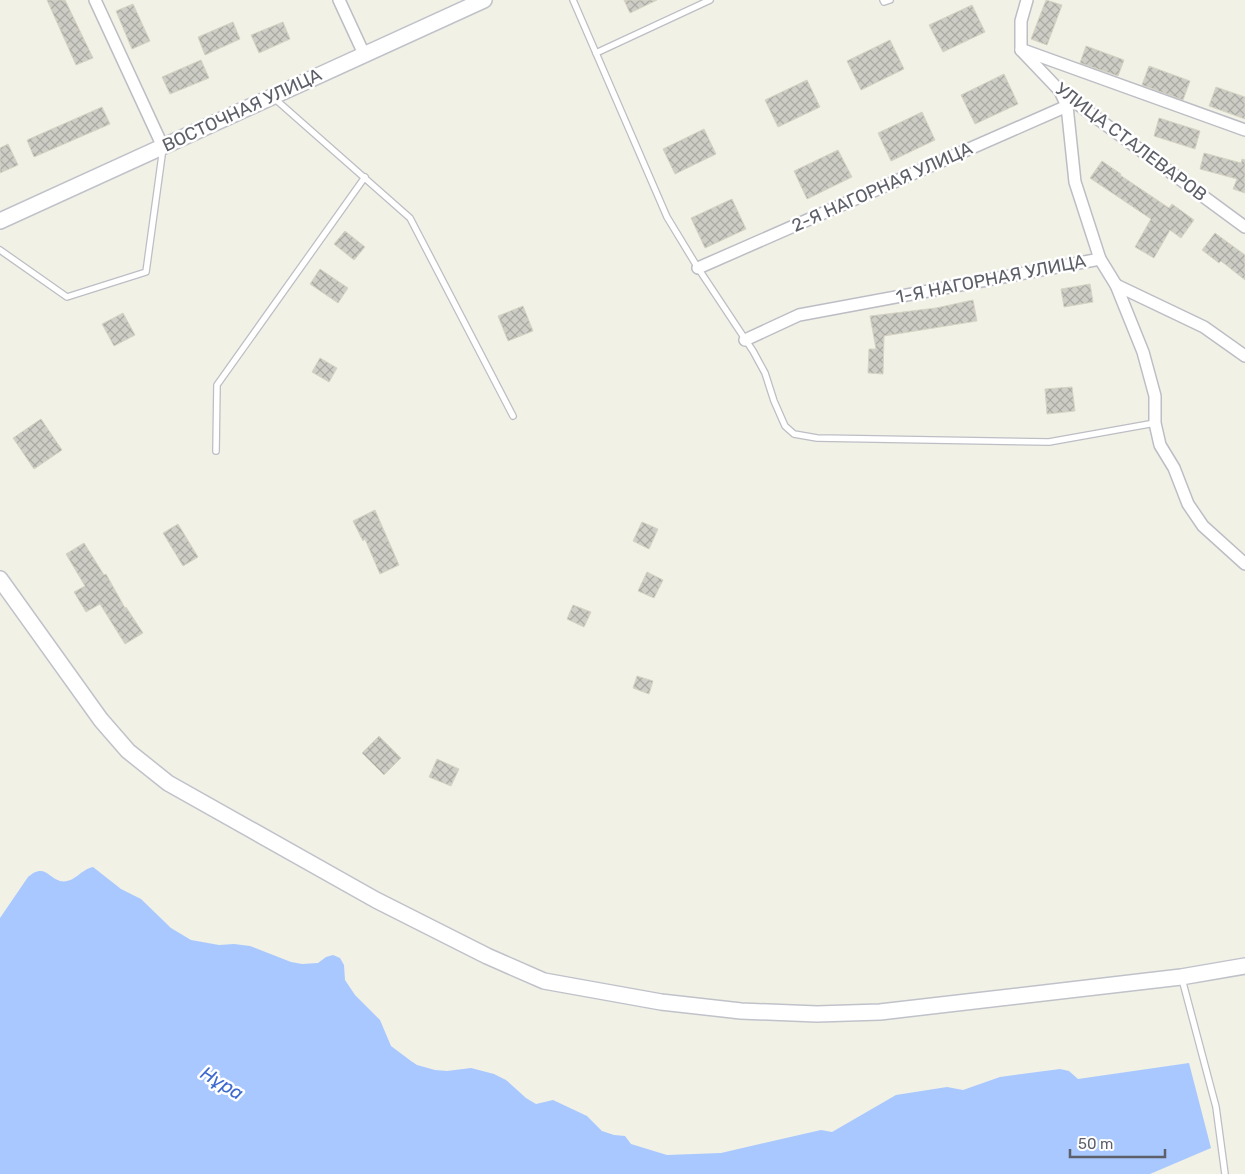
<svg xmlns="http://www.w3.org/2000/svg" width="1245" height="1174" font-family="Rubik,sans-serif">
<style>
.water{fill:#a8c8ff}
.building{fill:url(#building-cross-hatch);stroke:#d6d4c3}
.lines{fill:none;stroke-linecap:round;stroke-linejoin:round}
.lane-casing{stroke:#bdbec5;stroke-width:8}
.street-casing{stroke:#bdbec5;stroke-width:14}
.secondary-casing{stroke:#c0c2ca;stroke-width:18}
.lane{stroke:#fff;stroke-width:5.5}
.street{stroke:#fff;stroke-width:11}
.secondary{stroke:#fff;stroke-width:15}
.labels{text-anchor:middle;dominant-baseline:central;stroke-width:5;stroke-linejoin:round;paint-order:stroke}
.street-label{font-size:18px;fill:#5d6068;stroke:#fff}
.water-label{font-size:19px;font-style:italic;fill:#3d69cf;stroke:#fff}
</style>
<defs>
<pattern id="building-cross-hatch" width="8" height="8" patternUnits="userSpaceOnUse" patternTransform="scale(1.25)"><rect width="8" height="8" fill="#cecdc5"/><path d="M0 0l8 8M0 8l8-8" fill="none" stroke="#aaaaa4"/></pattern>
</defs>
<rect width="100%" height="100%" fill="#f1f1e6"/>
<!-- water -->
<path class="water" d="M93 867 121 889 141 899 171 928 191 940 219 945 234 944 250 946 291 962 302 964 318 963 326 957 333 955 340 958 344 965 345 980 355 995 380 1020 391 1046 411 1061 417 1065 435 1070 447 1071 471 1068 494 1074 506 1080 526 1098 536 1104 553 1100 587 1116 602 1131 614 1135 625 1136 631 1144 667 1155 721 1153 821 1130 832 1132 896 1095 947 1087 963 1090 1000 1077 1060 1069 1069 1071 1078 1079 1189 1063 1211 1148 1150 1174H0V918L28 877C45 863 48 878 60 881 74 884 81 869 93 867Z"/>
<!-- building -->
<g class="building">
<polygon points="47,0 65,0 93,58 76,65"/>
<polygon points="624,0 657,0 630,13"/>
<polygon points="1046,0 1062,5 1047,45 1031,39"/>
<polygon points="133,4 150,41 132,49 116,11"/>
<polygon points="972,5 985,32 943,52 929,25"/>
<polygon points="233,22 240,39 205,55 198,37"/>
<polygon points="283,22 290,39 259,53 251,35"/>
<polygon points="890,40 904,69 861,90 847,61"/>
<polygon points="1086,46 1124,60 1118,76 1080,63"/>
<polygon points="201,60 209,78 170,94 162,77"/>
<polygon points="1149,66 1190,81 1183,100 1142,85"/>
<polygon points="1004,74 1018,104 975,124 961,95"/>
<polygon points="807,80 820,107 778,127 765,100"/>
<polygon points="1216,87 1245,97 1245,119 1209,106"/>
<polygon points="102,107 110,124 34,157 27,140"/>
<polygon points="922,112 935,140 891,161 878,133"/>
<polygon points="1159,118 1200,131 1195,149 1154,136"/>
<polygon points="704,129 716,154 675,174 663,149"/>
<polygon points="8,144 18,165 0,173 0,148"/>
<polygon points="838,150 852,177 807,199 794,171"/>
<polygon points="1204,153 1241,163 1242,159 1245,160 1245,193 1233,189 1237,179 1200,169"/>
<polygon points="1102,161 1121,174 1120,175 1169,208 1172,204 1194,220 1181,238 1170,230 1154,258 1135,247 1151,219 1090,178"/>
<polygon points="732,199 746,229 705,248 691,218"/>
<polygon points="345,231 365,247 354,260 334,244"/>
<polygon points="1215,233 1245,255 1245,280 1221,261 1219,263 1202,250"/>
<polygon points="320,269 348,288 338,303 310,284"/>
<polygon points="1090,284 1093,302 1064,307 1061,289"/>
<polygon points="973,300 977,321 884,336 883,374 868,373 869,349 876,349 870,316 936,308"/>
<polygon points="523,306 533,331 508,341 498,316"/>
<polygon points="123,313 135,335 114,346 102,324"/>
<polygon points="320,358 337,368 329,382 312,372"/>
<polygon points="1072,387 1075,411 1047,414 1045,389"/>
<polygon points="41,419 62,450 34,469 13,438"/>
<polygon points="375,510 399,565 380,574 365,539 363,541 353,521"/>
<polygon points="642,522 658,529 649,549 633,541"/>
<polygon points="178,524 198,557 183,566 163,533"/>
<polygon points="84,543 104,575 106,574 125,608 126,607 143,633 125,644 100,604 86,612 74,592 85,586 66,554"/>
<polygon points="647,572 663,580 654,598 638,591"/>
<polygon points="573,605 591,612 584,627 567,619"/>
<polygon points="637,676 653,681 649,694 633,688"/>
<polygon points="379,736 401,758 384,775 362,753"/>
<polygon points="437,759 459,769 451,786 429,777"/>
</g>
<g class="lines">
<defs>
<g id="lane">
<polyline points="573,0 667,217 698,268 753,351 765,373 774,401 785,426 794,434 817,438 1049,442 1155,423"/>
<polyline points="883,0 884,2 890,0"/>
<polyline points="596,53 710,0"/>
<polyline points="274,98 410,218 513,416"/>
<polyline points="0,250 67,297 146,272 163,148"/>
<polyline points="216,451 217,385 365,177"/>
<polyline points="1182,979 1216,1107 1225,1174"/>
</g>
<g id="street">
<polyline points="95,0 163,147"/>
<polyline points="339,0 364,54"/>
<polyline points="1021,50 1060,91 1245,227"/>
<polyline points="1021,50 1021,21 1027,0"/>
<polyline points="1023,50 1245,130"/>
<polyline points="1100,259 1116,285 1143,352 1155,396 1155,423 1160,445 1174,468 1188,504 1203,526 1245,564"/>
<polyline points="698,268 1067,106"/>
<polyline points="1116,285 1204,327 1245,356"/>
<polyline points="745,340 799,315 1100,259 1075,182 1067,106 1060,91"/>
</g>
<g id="secondary">
<polyline points="0,221 484,0"/>
<polyline points="0,579 101,720 128,751 168,783 376,900 487,956 544,981 661,1002 741,1011 817,1014 880,1012 1181,977 1245,966"/>
</g>
</defs>
<!-- lane casing -->
<use href="#lane" class="lane-casing"/>
<!-- street casing -->
<use href="#street" class="street-casing"/>
<!-- secondary casing -->
<use href="#secondary" class="secondary-casing"/>
<!-- lane -->
<use href="#lane" class="lane"/>
<!-- street -->
<use href="#street" class="street"/>
<!-- secondary -->
<use href="#secondary" class="secondary"/>
</g>
<g class="labels">
<!-- street labels -->
<g class="street-label">
<text transform="translate(242 110) rotate(-25)">ВОСТОЧНАЯ УЛИЦА</text>
<text transform="translate(1131 142) rotate(37)">УЛИЦА СТАЛЕВАРОВ</text>
<text transform="translate(882 187) rotate(-24)">2-Я НАГОРНАЯ УЛИЦА</text>
<text transform="translate(991 279) rotate(-11)">1-Я НАГОРНАЯ УЛИЦА</text>
</g>
<!-- water labels -->
<g class="water-label">
<text transform="translate(222 1083) rotate(31)">Нұра</text>
</g>
</g>
<!-- scale -->
<path d="M1070 1149v8h95v-8" fill="none" stroke="#5d6068" stroke-width="2.5"/>
<text x="1078" y="1149" font-size="15" fill="#5d6068" stroke="#ffffff" stroke-width="4" paint-order="stroke">50 m</text>
</svg>
